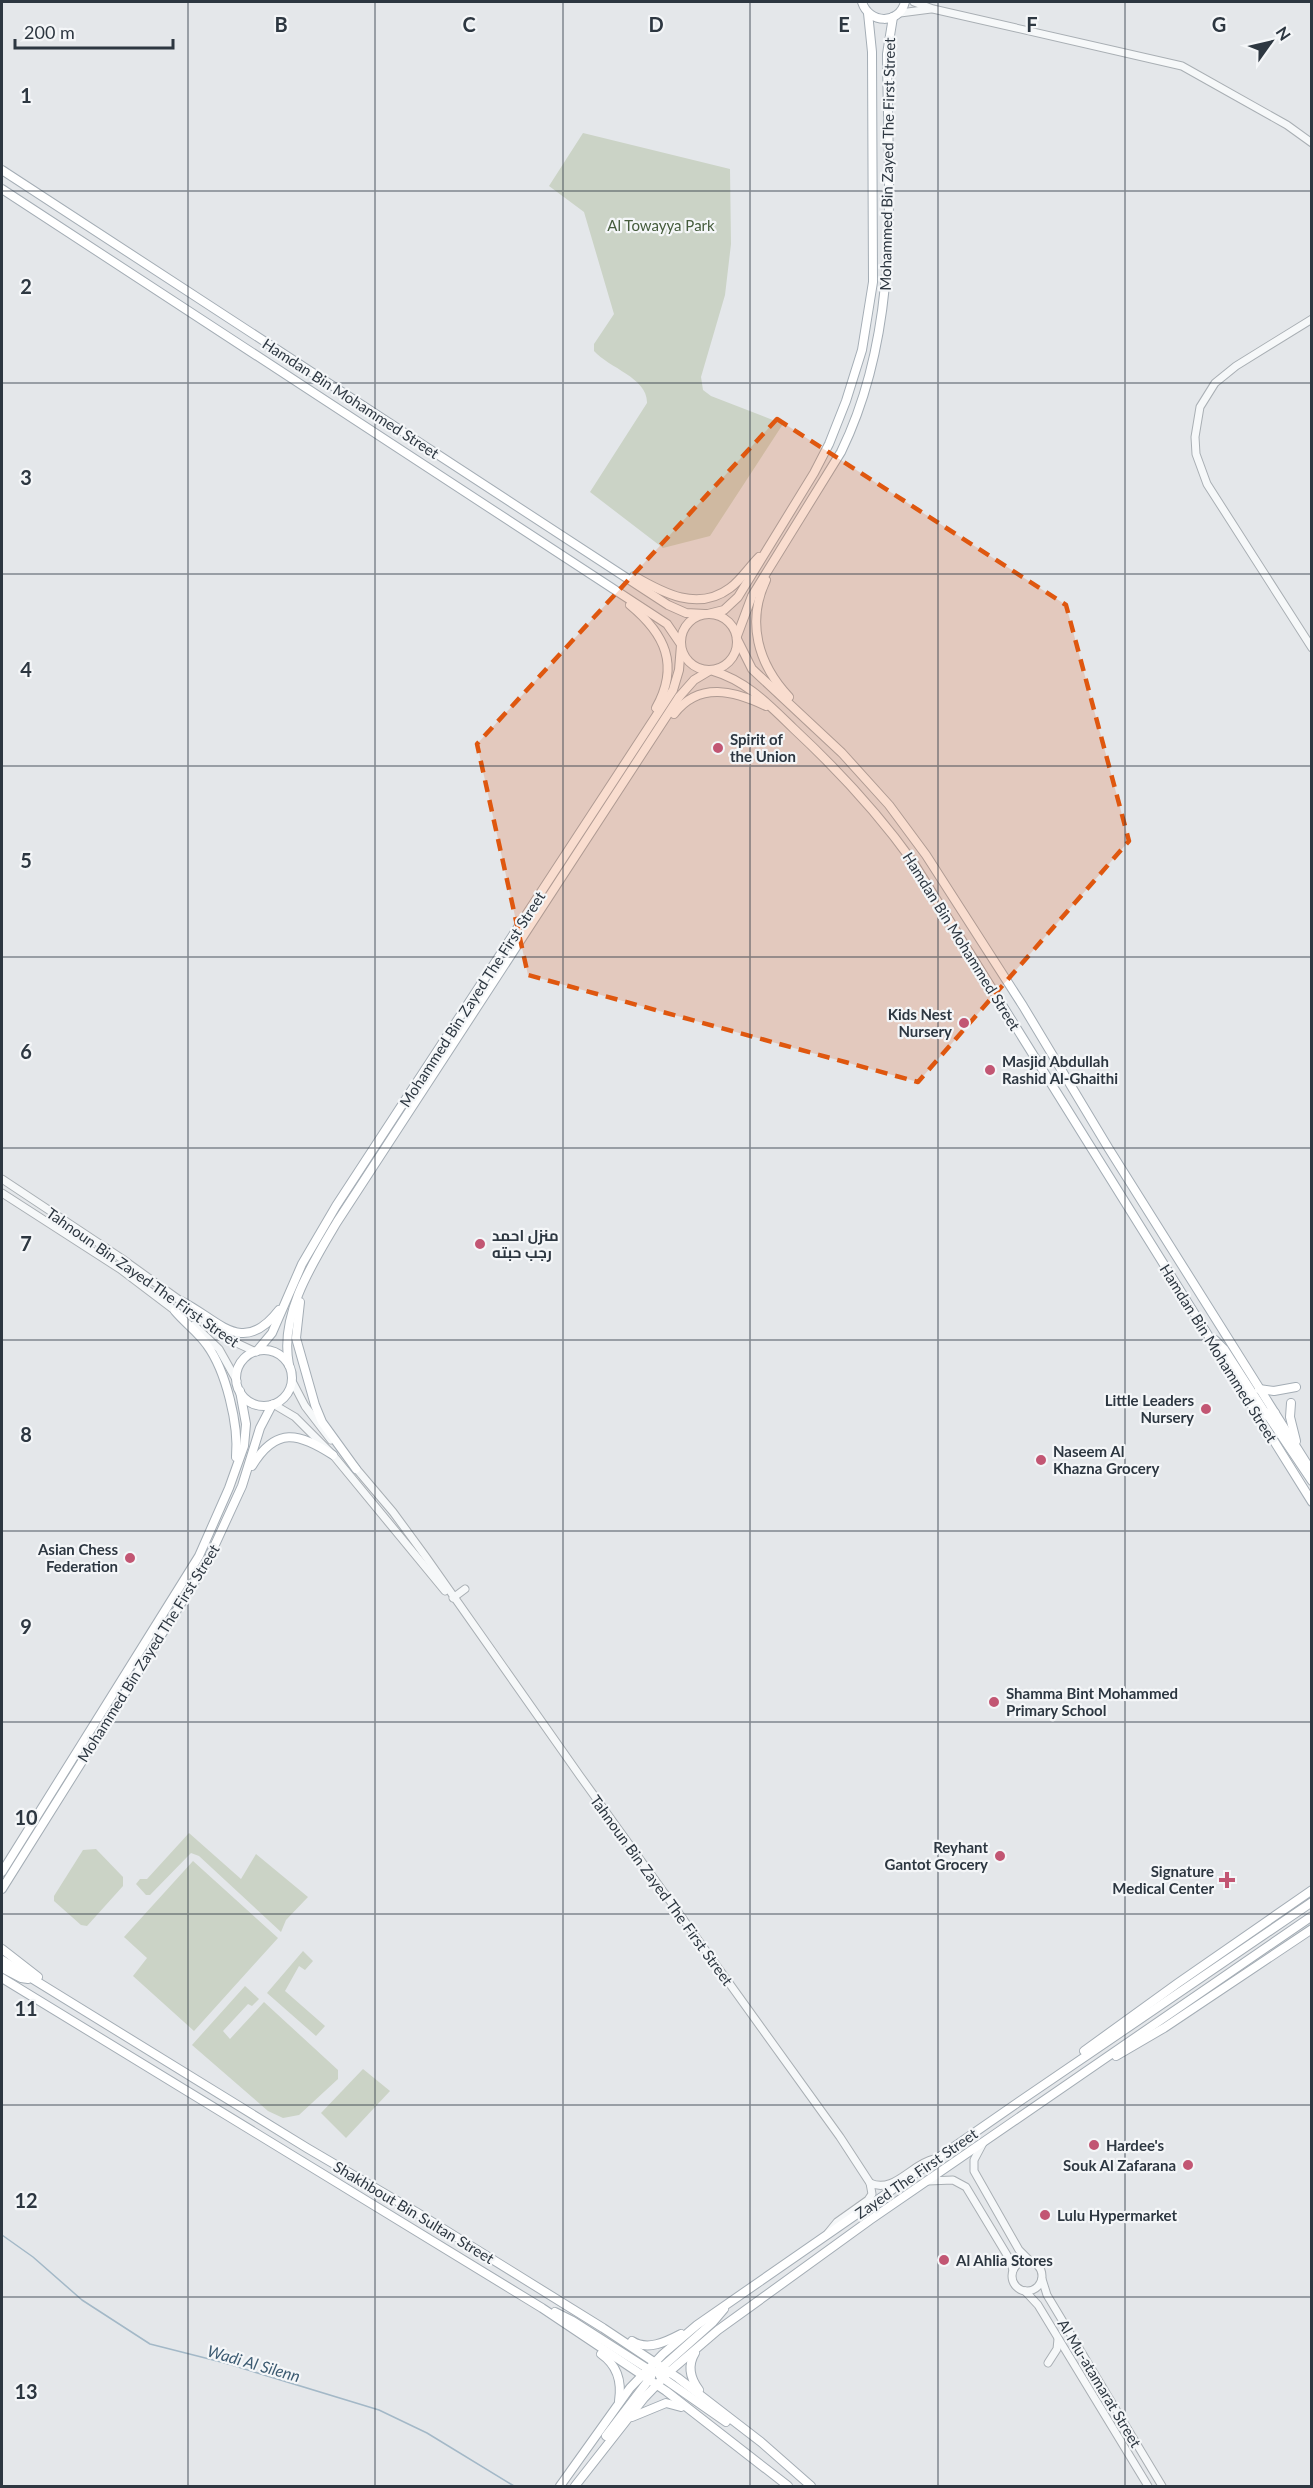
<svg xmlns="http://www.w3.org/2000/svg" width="1313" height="2488" font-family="Lato,Cairo,sans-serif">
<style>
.green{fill:#cbd3c6}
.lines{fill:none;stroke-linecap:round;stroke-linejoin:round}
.stream{stroke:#a3b8c7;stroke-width:1.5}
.minor-casing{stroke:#a9afb4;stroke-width:9}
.major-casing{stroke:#a4adb5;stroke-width:10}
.minor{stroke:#f6f8f9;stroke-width:7}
.major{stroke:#fff;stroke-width:8}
.marked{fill:#df570f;fill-opacity:0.2;stroke:#df570f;stroke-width:4.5;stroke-dasharray:12 8;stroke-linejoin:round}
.grid{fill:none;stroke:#2d3741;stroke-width:1.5;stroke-opacity:0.55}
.poi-dot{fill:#c25673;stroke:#f4f6f8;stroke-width:2}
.labels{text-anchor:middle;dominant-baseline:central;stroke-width:4.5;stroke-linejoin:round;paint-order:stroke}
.street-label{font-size:15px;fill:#2d3741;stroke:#f4f6f8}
.park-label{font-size:15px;fill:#455c3c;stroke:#f4f6f8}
.poi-label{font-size:15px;font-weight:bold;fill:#2d3741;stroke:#f4f6f8;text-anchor:start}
.water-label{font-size:16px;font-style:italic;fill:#3b5a71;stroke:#f4f6f8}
.grid-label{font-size:20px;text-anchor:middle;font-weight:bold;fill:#2d3741;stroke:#f4f6f8;stroke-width:4.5;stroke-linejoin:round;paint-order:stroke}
</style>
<rect width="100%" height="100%" fill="#e4e7ea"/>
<!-- green -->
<g class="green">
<path d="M583 133 730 169 731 244 725 295 701 377 703 390 711 396 783 424 710 536 663 548 590 492 647 403C648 378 609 368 594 351V344L614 314 584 212 549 186Z"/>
<polygon points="189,1833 241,1879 256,1854 308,1897 286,1920 281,1932 199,1856 191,1853 150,1895 146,1895 136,1884 140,1879 147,1879"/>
<polygon points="96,1849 123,1877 123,1886 87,1926 81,1925 54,1901 54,1896 83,1850"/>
<polygon points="193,1861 278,1938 194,2031 133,1976 147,1958 124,1937"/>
<polygon points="303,1951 313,1961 305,1970 299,1966 285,1991 325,2026 316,2036 267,1993"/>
<polygon points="245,1986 259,1999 252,2006 248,2004 223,2031 230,2039 264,2002 338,2070 338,2079 299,2115 283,2118 268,2111 192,2045"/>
<polygon points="363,2069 390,2091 346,2138 321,2113"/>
</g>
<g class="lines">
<!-- stream -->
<polyline class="stream" points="2,2235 33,2257 82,2300 150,2344 225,2363 379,2410 427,2433 514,2486"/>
<defs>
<g id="minor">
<polyline points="914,2 933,9 1182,66 1287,125 1312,143"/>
<polyline points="900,13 931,9"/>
<polyline points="1312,319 1236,366 1215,383 1200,407 1195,437 1196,454 1207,484 1312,648"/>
<polyline points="2,1179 121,1258 185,1304"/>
<polyline points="2,1193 120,1269 178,1313"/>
<polyline points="195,1313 228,1339 256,1352"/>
<polyline points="194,1325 219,1349 237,1381"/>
<polyline points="292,1381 305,1406 331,1440"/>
<polyline points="273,1404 295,1417 333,1455 445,1591"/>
<polyline points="354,1466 393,1512 426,1557 580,1776 840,2137 870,2183 872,2194 868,2200 837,2222 828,2233"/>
<polyline points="453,1598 465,1589"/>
<polyline points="983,2143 974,2160 974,2171 1019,2250 1029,2260"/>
<polyline points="928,2181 953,2180 966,2187 1010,2260 1013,2270"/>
<path d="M870 2183C894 2194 911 2164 934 2159"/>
<circle cx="1027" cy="2276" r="15"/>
<polyline points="1042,2279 1047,2295 1162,2486"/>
<polyline points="1025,2291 1038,2305 1148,2486"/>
<polyline points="1048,2363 1057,2349 1058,2339"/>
</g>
<g id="major">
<path d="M862 2C869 24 899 25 905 2"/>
<polyline points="2,170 668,605 686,613 705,614"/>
<polyline points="2,189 667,624 680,643"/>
<path d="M634 576C663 593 698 612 730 588 741 580 749 567 759 557"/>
<path d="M766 580C746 622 758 664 789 697"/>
<path d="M630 605C665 634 680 665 656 708"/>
<circle cx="709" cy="642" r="28"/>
<polyline points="708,614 724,610 738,597 814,473 829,444 846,401 862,350 873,282 872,52 868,13"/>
<path d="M737 636 752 596 841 452C902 327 888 188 887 54L893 17"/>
<polyline points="737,639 752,669 842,753 889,805 926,855 1023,1006 1109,1149 1312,1472"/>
<path d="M713 671C747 681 769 705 794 729 838 770 878 813 913 862L1312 1502"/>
<path d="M674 714C699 681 735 691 766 706"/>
<path d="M181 1301C218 1319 242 1358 279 1310"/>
<polyline points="300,1302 296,1338 315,1405 322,1422 356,1469"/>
<path d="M175 1311C185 1323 198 1332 207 1345 226 1371 239 1425 236 1457"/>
<polyline points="1215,1340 1224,1349 1264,1411 1270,1414 1275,1413"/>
<circle cx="264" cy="1378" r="28"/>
<polyline points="257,1351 272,1333 302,1264 336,1206 673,690 679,670 681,645"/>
<path d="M289 1365C279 1315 312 1264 337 1222L679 697 694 680 709 671"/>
<polyline points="1259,1389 1274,1391 1296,1387"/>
<polyline points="1291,1403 1290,1417 1296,1441"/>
<polyline points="1263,1414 1269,1417 1312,1481"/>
<path d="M252 1466C276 1426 299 1433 333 1455"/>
<polyline points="2,1872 199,1556 229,1488 244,1446 246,1424 240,1391"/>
<polyline points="2,1889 207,1562 242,1486 260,1428 272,1405"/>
<polyline points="2,1949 38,1977"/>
<polyline points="2,1960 307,2148 416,2212 603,2328 678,2378 761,2442 811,2486"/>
<polyline points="2,1968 21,1978 28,1979"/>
<polyline points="2,1978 542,2308 666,2391 788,2486"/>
<polyline points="1084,2051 1178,1983 1312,1890"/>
<polyline points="1116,2056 1164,2028 1312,1929"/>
<polyline points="555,2312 573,2321 648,2369 658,2373 669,2372"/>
<path d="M632 2341C647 2351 666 2342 681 2334"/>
<path d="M695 2353C687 2366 690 2378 699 2390"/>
<path d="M601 2354C617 2365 622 2382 619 2401"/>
<polyline points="659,2370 713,2322 724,2309"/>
<polyline points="660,2376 726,2422"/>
<polyline points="632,2417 666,2403 681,2407"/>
<polyline points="606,2436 651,2377"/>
<polyline points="560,2486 630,2388 663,2354 697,2325 1020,2101 1312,1902"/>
<polyline points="575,2486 644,2398 669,2372 718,2330 870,2220 1312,1916"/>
</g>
</defs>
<!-- minor casing -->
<use href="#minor" class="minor-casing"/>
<!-- major casing -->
<use href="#major" class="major-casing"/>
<!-- minor -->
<use href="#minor" class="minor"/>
<!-- major -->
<use href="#major" class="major"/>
</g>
<!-- marked area -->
<path class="marked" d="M777 419 1066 605 1129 841 918 1082 528 975 477 744Z"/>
<!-- grid -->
<path class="grid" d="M188 2V2486M375 2V2486M563 2V2486M750 2V2486M938 2V2486M1125 2V2486M2 191H1312M2 383H1312M2 574H1312M2 766H1312M2 957H1312M2 1148H1312M2 1340H1312M2 1531H1312M2 1722H1312M2 1914H1312M2 2105H1312M2 2297H1312"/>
<!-- markers -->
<g class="poi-dot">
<circle cx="718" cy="748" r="6"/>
<circle cx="964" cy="1023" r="6"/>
<circle cx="990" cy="1070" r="6"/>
<circle cx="480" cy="1244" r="6"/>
<circle cx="1206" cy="1409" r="6"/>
<circle cx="1041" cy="1460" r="6"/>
<circle cx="130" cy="1558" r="6"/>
<circle cx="994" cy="1702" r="6"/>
<circle cx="1000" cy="1856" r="6"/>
<path d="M1224 1871h6v6h6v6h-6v6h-6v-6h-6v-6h6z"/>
<circle cx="1094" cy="2145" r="6"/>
<circle cx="1188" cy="2165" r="6"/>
<circle cx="1045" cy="2215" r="6"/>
<circle cx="944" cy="2260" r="6"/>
</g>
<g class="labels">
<!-- street labels -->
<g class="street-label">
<text transform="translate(887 164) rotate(-89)">Mohammed Bin Zayed The First Street</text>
<text transform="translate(351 398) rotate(33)">Hamdan Bin Mohammed Street</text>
<text transform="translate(962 941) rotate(58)">Hamdan Bin Mohammed Street</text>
<text transform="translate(472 999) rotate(-57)">Mohammed Bin Zayed The First Street</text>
<text transform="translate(143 1277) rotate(35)">Tahnoun Bin Zayed The First Street</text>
<text transform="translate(1219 1353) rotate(58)">Hamdan Bin Mohammed Street</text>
<text transform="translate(148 1653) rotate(-58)">Mohammed Bin Zayed The First Street</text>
<text transform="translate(662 1890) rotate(54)">Tahnoun Bin Zayed The First Street</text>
<text transform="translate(916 2173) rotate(-35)">Zayed The First Street</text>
<text transform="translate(414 2212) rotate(31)">Shakhbout Bin Sultan Street</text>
<text transform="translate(1100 2383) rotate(59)">Al Mu-atamarat Street</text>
</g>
<!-- park labels -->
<g class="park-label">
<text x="661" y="225">Al Towayya Park</text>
</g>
<!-- poi labels -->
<g class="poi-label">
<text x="730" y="739">Spirit of<tspan x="730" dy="17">the Union</tspan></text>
<text x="952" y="1014" text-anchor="end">Kids Nest<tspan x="952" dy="17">Nursery</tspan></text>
<text x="1002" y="1061">Masjid Abdullah<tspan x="1002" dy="17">Rashid Al-Ghaithi</tspan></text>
<text x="492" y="1235">منزل احمد<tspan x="492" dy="17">رجب حبته</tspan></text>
<text x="1194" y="1400" text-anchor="end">Little Leaders<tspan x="1194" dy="17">Nursery</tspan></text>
<text x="1053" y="1451">Naseem Al<tspan x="1053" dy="17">Khazna Grocery</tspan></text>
<text x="118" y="1549" text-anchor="end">Asian Chess<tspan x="118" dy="17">Federation</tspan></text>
<text x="1006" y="1693">Shamma Bint Mohammed<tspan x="1006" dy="17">Primary School</tspan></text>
<text x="988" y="1847" text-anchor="end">Reyhant<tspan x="988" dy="17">Gantot Grocery</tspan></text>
<text x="1214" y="1871" text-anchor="end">Signature<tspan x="1214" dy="17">Medical Center</tspan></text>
<text x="1106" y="2145">Hardee's</text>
<text x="1176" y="2165" text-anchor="end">Souk Al Zafarana</text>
<text x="1057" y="2215">Lulu Hypermarket</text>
<text x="956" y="2260">Al Ahlia Stores</text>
</g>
<!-- water labels -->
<g class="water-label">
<text transform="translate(254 2363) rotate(16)">Wadi Al Silenn</text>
</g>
</g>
<g class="grid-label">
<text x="281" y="32">B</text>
<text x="469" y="32">C</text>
<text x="656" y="32">D</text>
<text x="844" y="32">E</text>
<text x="1032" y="32">F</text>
<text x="1219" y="32">G</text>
<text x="26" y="103">1</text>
<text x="26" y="294">2</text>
<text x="26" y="485">3</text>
<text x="26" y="677">4</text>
<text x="26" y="868">5</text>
<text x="26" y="1059">6</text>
<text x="26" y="1251">7</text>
<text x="26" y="1442">8</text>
<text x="26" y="1634">9</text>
<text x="26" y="1825">10</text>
<text x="26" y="2016">11</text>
<text x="26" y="2208">12</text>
<text x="26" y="2399">13</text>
</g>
<!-- border -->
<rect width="1313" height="2488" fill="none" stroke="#2d3741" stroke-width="6"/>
<!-- north arrow -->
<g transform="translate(1271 42) rotate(56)" stroke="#f4f6f8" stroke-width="4.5" paint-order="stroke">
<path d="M0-4.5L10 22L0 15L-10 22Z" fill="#2d3741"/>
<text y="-9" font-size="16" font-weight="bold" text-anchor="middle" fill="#2d3741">N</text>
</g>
<!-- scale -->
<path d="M15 39v9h158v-9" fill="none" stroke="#2d3741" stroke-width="3"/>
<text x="24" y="39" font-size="18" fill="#2d3741" stroke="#f4f6f8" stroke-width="4.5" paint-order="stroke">200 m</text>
</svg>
